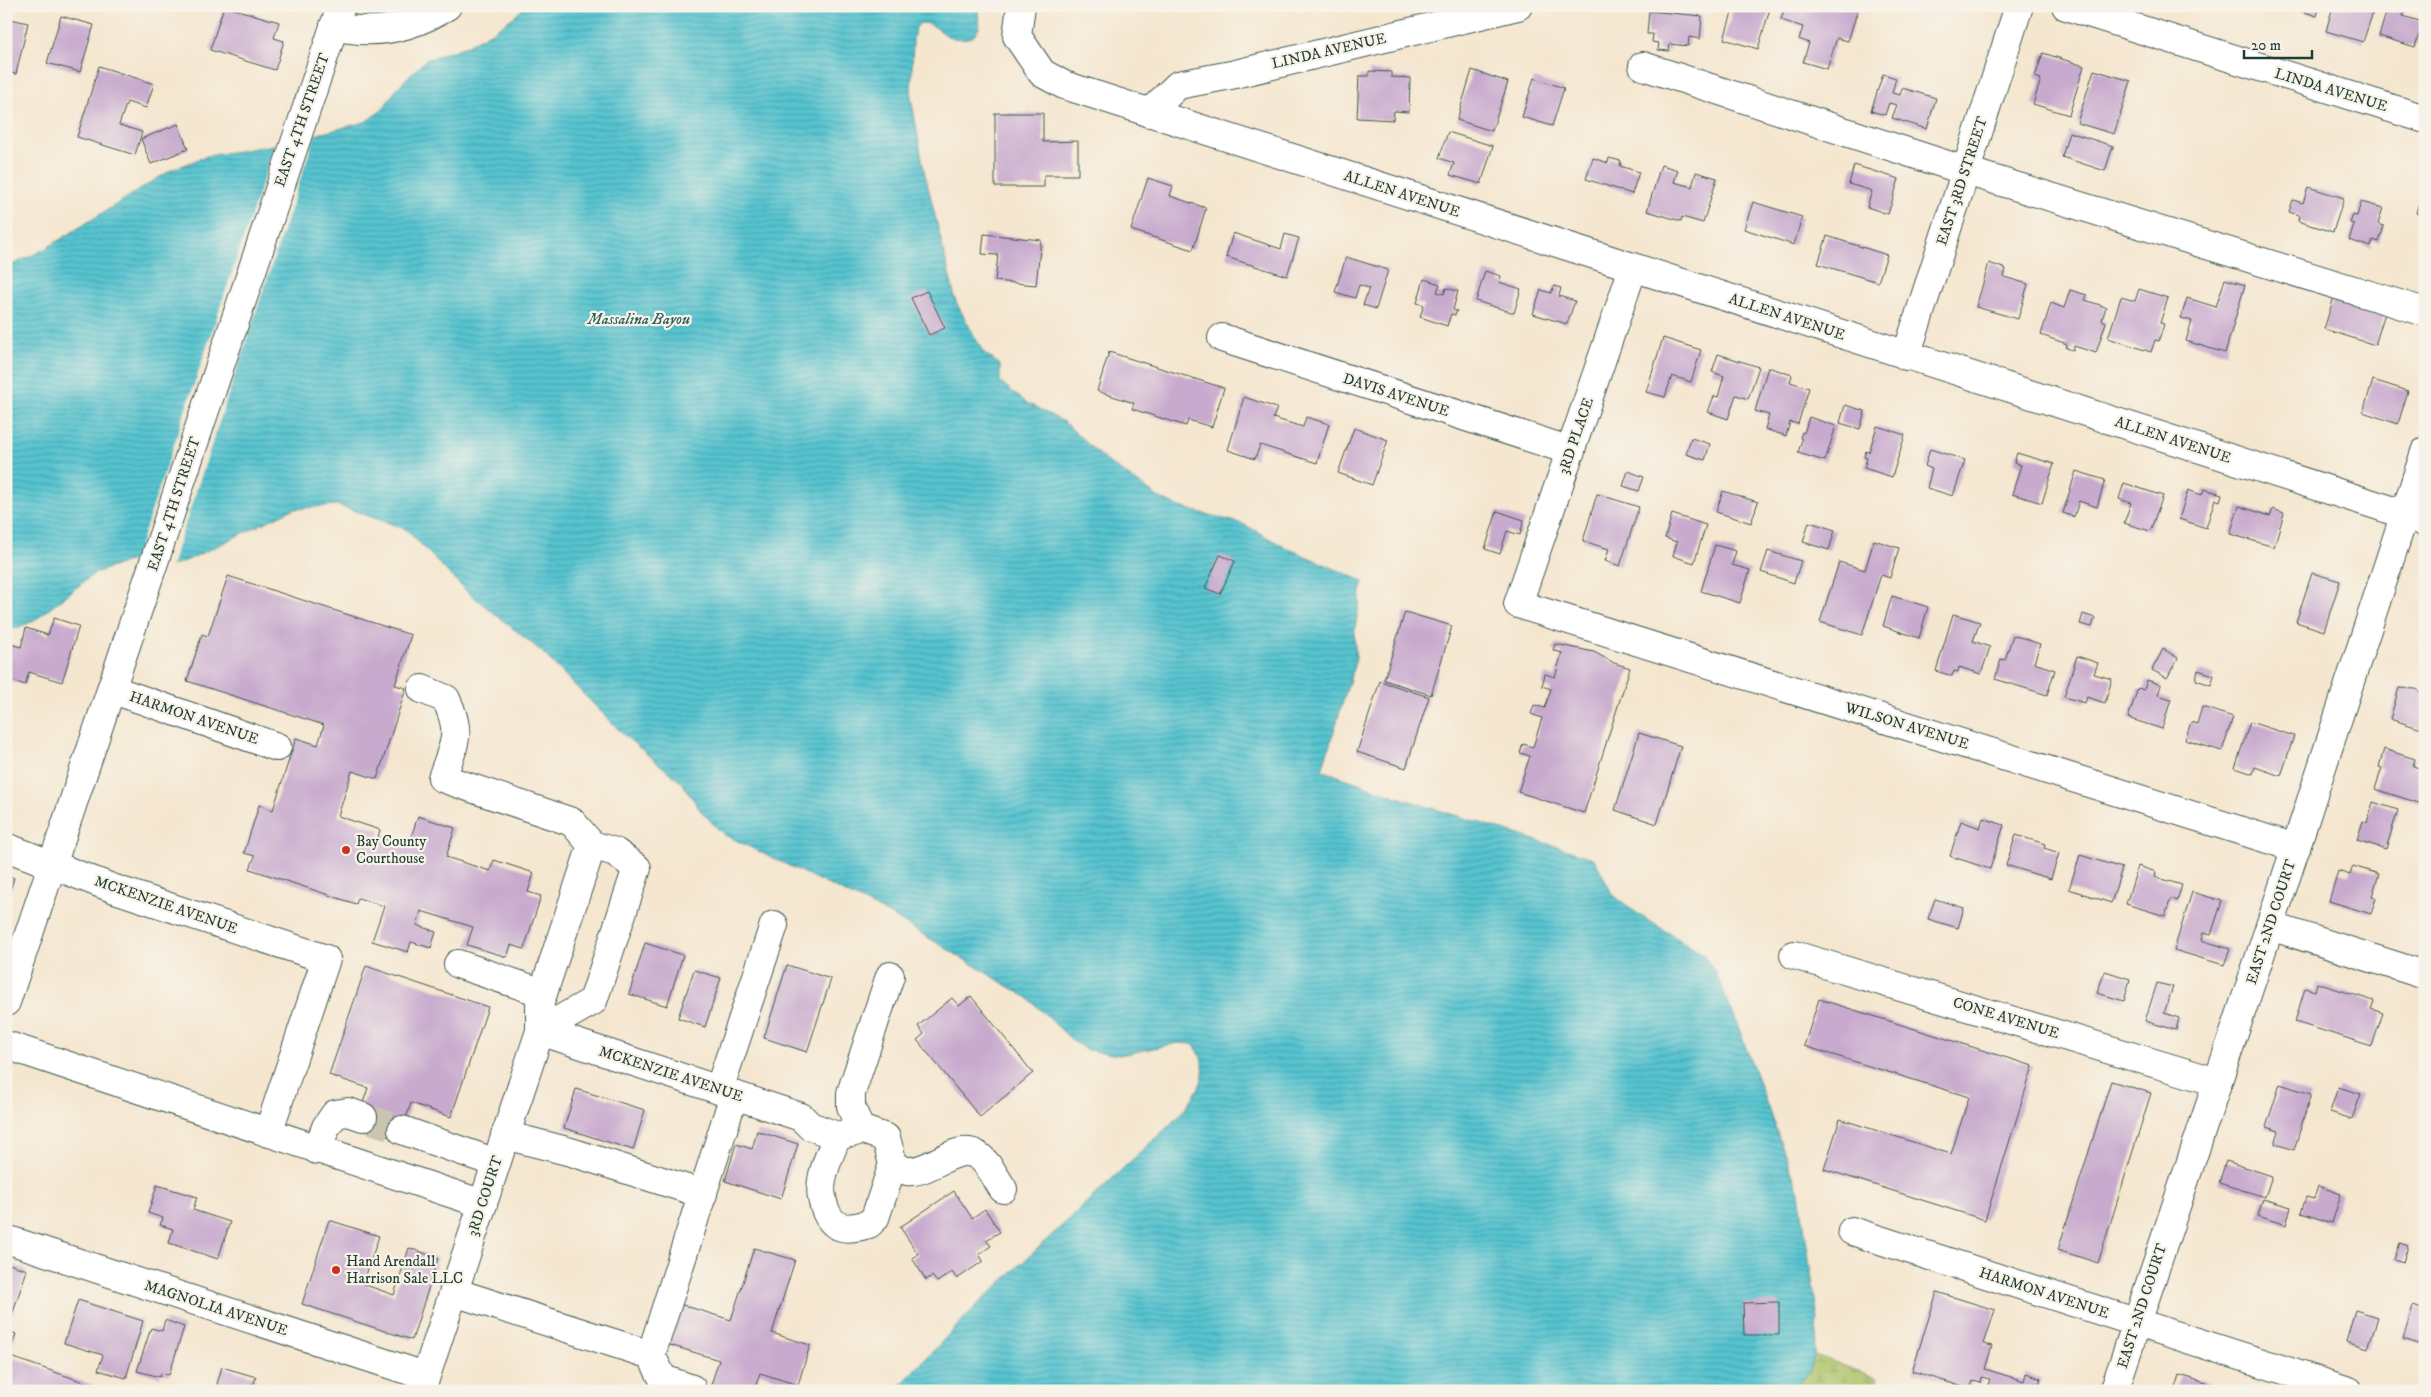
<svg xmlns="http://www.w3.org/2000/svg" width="2431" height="1397" font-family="'IM FELL DW Pica',serif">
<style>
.wetland{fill:url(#wetland-marsh);stroke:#66804e}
.water{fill:url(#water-rules);stroke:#3b8082}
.pier{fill:#f5e6cf}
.building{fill:#c8aace}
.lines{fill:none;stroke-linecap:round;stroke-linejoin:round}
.minor-tunnel{stroke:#cac4b0;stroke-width:28;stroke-dasharray:28 14;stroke-linecap:butt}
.minor-casing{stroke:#3f564b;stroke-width:30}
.minor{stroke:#fff;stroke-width:28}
.poi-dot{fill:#c8321e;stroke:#f7f3e8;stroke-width:2}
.labels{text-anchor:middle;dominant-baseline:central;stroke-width:4.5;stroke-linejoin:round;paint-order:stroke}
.street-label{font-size:15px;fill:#1f3d34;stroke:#f7f3e8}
.poi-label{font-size:15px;fill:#1f3d34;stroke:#f7f3e8;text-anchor:start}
.water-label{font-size:16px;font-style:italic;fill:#2d5f5b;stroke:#f7f3e8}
</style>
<defs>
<pattern id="wetland-marsh" width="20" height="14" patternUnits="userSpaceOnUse" patternTransform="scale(1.25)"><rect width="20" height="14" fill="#acc267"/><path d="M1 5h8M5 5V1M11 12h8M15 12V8" fill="none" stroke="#8b9f56"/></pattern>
<pattern id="water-rules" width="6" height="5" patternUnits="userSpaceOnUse" patternTransform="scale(1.25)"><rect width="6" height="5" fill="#57c4d0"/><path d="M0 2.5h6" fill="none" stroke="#47a0aa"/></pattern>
</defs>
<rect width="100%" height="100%" fill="#f7f3e8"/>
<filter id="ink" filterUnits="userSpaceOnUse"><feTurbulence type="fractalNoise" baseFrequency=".02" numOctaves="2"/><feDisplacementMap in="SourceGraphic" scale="10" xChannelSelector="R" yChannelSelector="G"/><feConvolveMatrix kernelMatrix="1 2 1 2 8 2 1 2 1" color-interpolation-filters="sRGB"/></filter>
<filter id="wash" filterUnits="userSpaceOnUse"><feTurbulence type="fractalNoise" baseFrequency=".0096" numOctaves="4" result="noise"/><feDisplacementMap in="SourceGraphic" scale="20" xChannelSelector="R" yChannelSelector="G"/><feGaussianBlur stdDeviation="1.12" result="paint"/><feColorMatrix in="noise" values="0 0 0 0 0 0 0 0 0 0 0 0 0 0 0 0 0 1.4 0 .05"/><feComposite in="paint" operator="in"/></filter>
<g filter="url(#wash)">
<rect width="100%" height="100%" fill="#f5e6cf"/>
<!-- wetland -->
<polygon class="wetland" points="1815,1355 1877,1378 1873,1391 1794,1391 1810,1370"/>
<!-- water -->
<path class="water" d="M525 6H978L979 28 973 37C940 45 943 22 920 23L915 29 913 41 911 97 924 170 956 302 983 352 1000 365V382L1027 403 1064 422 1105 460 1161 499 1183 508 1243 524 1287 548 1363 581 1354 634 1356 659 1322 770 1400 798 1590 857 1595 860 1612 894 1638 914 1703 954 1715 972 1735 1018 1799 1192 1818 1320 1815 1355 1810 1370 1794 1391H895L975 1307 1180 1115C1198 1091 1215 1072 1193 1044L1178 1043 1120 1055 1087 1050 1074 1042 1028 998 891 915 723 834 700 810 682 783 624 735 541 651 464 589 406 529 337 505 293 509 190 559 166 568 132 560 95 573 34 621 6 632V268L45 249 171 170 207 156 280 144 365 122 382 110 398 87 426 60 466 46 492 32 515 16Z"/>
<!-- pier -->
<polygon class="pier" points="316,132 170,569 165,571 134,563 276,142"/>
<g id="blocks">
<!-- building -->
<g class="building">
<polygon points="224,6 279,22 274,38 284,41 275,70 210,50"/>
<polygon points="1734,6 1761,6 1770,9 1758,49 1724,39"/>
<polygon points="1785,6 1859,6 1848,41 1837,38 1827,69 1803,62 1809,43 1799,39 1803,27 1781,20"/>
<polygon points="2286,6 2320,6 2317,16"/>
<polygon points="2333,6 2375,6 2363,42 2326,31"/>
<polygon points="2396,7 2405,10 2403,16 2423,22 2415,47 2379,36 2387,10 2394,13"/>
<polygon points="1649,11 1702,16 1700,39 1689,37 1688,46 1670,44 1669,51 1658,50 1659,43 1652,42 1653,34 1647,34"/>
<polygon points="61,16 94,25 80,72 47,63"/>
<polygon points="6,18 28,23 16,74 6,72"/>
<polygon points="2043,53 2084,66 2069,115 2033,104 2041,79 2035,77"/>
<polygon points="99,66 154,84 146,108 127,102 119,125 142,132 135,155 77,137"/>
<polygon points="1472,70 1508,82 1492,131 1457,120"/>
<polygon points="2094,70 2131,81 2114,134 2077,123"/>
<polygon points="1369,71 1391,72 1391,77 1410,78 1409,112 1394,111 1393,120 1357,118 1359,76 1369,76"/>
<polygon points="1883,74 1896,78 1892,93 1900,95 1902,88 1936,98 1927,129 1892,118 1897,105 1889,103 1885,115 1871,111"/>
<polygon points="1534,78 1564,88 1552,126 1522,117"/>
<polygon points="995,113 1043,113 1043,142 1078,141 1078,175 1044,175 1044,187 995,187"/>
<polygon points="178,124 188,149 151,164 141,139"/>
<polygon points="1448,132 1493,146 1481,184 1450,175 1454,163 1439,158"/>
<polygon points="2069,132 2113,146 2105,171 2062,157"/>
<polygon points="1593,158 1608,163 1609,158 1621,161 1620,166 1639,172 1632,194 1586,179"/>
<polygon points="1661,165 1678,170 1674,182 1692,187 1696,172 1717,178 1703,223 1682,217 1681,221 1647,211"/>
<polygon points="1854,165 1899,179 1888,214 1867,207 1872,191 1849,184"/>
<polygon points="1148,178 1173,186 1170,196 1206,208 1193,250 1131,230"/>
<polygon points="2308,187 2344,198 2333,232 2298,221 2299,215 2289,212 2293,200 2303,203"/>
<polygon points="2423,189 2425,189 2425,216 2416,213"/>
<polygon points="1753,202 1802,217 1794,245 1744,229"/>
<polygon points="2361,202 2383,208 2378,224 2384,226 2379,242 2373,240 2371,247 2349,240 2354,224 2350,223 2353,215 2357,216"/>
<polygon points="1233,233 1281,249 1285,234 1299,238 1287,276 1226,257"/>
<polygon points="984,234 1041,240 1036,285 995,281 998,255 982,254"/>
<polygon points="1827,236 1887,255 1878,282 1818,264"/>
<polygon points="1346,257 1388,270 1376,309 1363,305 1369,288 1359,285 1355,298 1335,292"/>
<polygon points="1989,263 2006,269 2004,277 2028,284 2018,319 1976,307"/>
<polygon points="1485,271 1501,276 1499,282 1521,289 1514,313 1476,301"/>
<polygon points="1424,279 1440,284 1437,292 1444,294 1446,288 1458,291 1453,310 1457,311 1455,315 1451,314 1447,326 1420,317 1424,305 1417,303"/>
<polygon points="2225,279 2245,285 2225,353 2186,341 2192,321 2181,318 2187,298 2216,307"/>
<polygon points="1554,286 1561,288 1559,296 1575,301 1567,324 1533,314 1541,290 1551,293"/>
<polygon points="2139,289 2168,298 2160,323 2164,324 2159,341 2155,340 2151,352 2108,338 2121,297 2135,301"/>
<polygon points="2070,290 2087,295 2085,300 2106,307 2102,320 2106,322 2096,353 2074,346 2073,350 2066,348 2067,344 2041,335 2051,303 2064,308"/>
<polygon points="927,291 945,328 929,335 911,298"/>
<polygon points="2334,297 2385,313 2375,345 2324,329"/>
<polygon points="1663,338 1701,350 1691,382 1672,376 1665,397 1646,392"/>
<polygon points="1109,352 1224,388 1212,427 1188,420 1186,426 1132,409 1134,403 1097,391"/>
<polygon points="1718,354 1759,367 1748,399 1736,395 1728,419 1708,412 1714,396 1718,397 1724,376 1712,372"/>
<polygon points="1768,367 1792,375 1790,382 1809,388 1798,424 1790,422 1786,436 1765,429 1769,415 1755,411"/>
<polygon points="2373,380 2408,391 2398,424 2363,412"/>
<polygon points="1244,397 1277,408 1273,418 1303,427 1306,417 1329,424 1317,463 1260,445 1255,459 1228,450"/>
<polygon points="1845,405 1865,411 1860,429 1840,423"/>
<polygon points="1809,417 1836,426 1825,461 1798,453 1802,439 1800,438 1802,432 1804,433"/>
<polygon points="1877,426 1905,435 1892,477 1864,468 1867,458 1864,457 1866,451 1869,452"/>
<polygon points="1354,428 1388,440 1372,485 1338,473"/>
<polygon points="1691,438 1710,444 1705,460 1686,454"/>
<polygon points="1930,449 1965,460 1953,496 1927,488 1932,469 1925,466"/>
<polygon points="2017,453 2054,464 2042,503 2012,494 2021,465 2014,463"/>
<polygon points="1628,471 1644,477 1639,491 1623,486"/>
<polygon points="2076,471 2105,480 2097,507 2079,501 2074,517 2063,513"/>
<polygon points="2124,483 2163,496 2150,531 2124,523 2131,503 2119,499"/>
<polygon points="2204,489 2222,494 2220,501 2215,499 2206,528 2179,519 2188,490 2202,495"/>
<polygon points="1723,491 1758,502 1751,523 1716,512"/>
<polygon points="1597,494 1639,507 1620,566 1605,561 1609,549 1583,541"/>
<polygon points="2239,506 2270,516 2273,509 2284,513 2274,547 2230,534"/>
<polygon points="1497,511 1524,520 1520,535 1507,531 1500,554 1485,549"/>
<polygon points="1672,514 1706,525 1694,563 1673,556 1677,542 1665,538"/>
<polygon points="1809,522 1835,530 1829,550 1803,542"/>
<polygon points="1874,540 1899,548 1890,578 1881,575 1862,635 1820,622 1839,562 1865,570"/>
<polygon points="1715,545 1736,551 1732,565 1750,570 1740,603 1701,591"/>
<polygon points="1768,551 1801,561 1794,583 1761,572"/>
<polygon points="1220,555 1235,561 1220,594 1205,588"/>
<polygon points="2312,573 2340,581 2324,631 2296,622"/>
<polygon points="228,576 411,635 395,685 406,688 377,779 352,771 338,816 380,830 378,837 408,846 418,816 455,828 446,857 490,871 494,860 534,873 528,892 541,896 524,949 511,945 507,957 467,945 473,927 421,911 417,925 436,932 431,948 411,942 408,952 372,941 384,906 358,898 356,904 250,869 255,856 244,853 259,805 273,810 296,738 318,745 324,725 187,681 202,634 208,636"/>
<polygon points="1892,596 1928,607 1919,638 1883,626"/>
<polygon points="1405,612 1452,626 1431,695 1384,680"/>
<polygon points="1953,614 1980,622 1973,641 1990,647 1981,674 1959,667 1958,672 1954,671 1952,676 1936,671"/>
<polygon points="2083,614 2095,618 2092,627 2080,624"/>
<polygon points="54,618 79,626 62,682 29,672 25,685 6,679 6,643 21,647 26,628 48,635"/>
<polygon points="2013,635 2040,644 2034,663 2055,670 2047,695 1995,679 2001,659 2005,660"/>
<polygon points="1555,644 1594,652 1614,663 1630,668 1584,813 1518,792 1530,756 1520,753 1523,744 1533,747 1542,718 1531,714 1534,705 1545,708 1551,689 1542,686 1545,674 1555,677 1562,653 1553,650"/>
<polygon points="2163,649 2178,658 2167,678 2152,670"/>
<polygon points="2077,656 2098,663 2094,674 2112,679 2105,703 2087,697 2085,703 2064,697"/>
<polygon points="2198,670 2214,675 2211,685 2196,680"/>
<polygon points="2147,680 2161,685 2158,695 2171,699 2162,729 2128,718 2138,688 2144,690"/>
<polygon points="1380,681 1429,697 1406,768 1357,752"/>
<polygon points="2399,688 2416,689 2425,695 2425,730 2390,719"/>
<polygon points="2202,707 2233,717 2222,751 2185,740 2191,722 2197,724"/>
<polygon points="2250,722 2294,736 2281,776 2255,767 2253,774 2235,768"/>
<polygon points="1639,733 1681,746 1657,824 1615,810"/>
<polygon points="2384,749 2415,759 2413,766 2425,770 2425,805 2375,789 2382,768 2379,767"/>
<polygon points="2373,802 2398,810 2386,849 2357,840 2363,821 2367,823"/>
<polygon points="1983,818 2004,825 1990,869 1950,856 1961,821 1980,828"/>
<polygon points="2016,835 2045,844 2044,848 2059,853 2051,879 2006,865"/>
<polygon points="2080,855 2122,868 2111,903 2069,889"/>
<polygon points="2138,866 2156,872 2155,877 2182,885 2177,901 2171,898 2165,916 2126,904"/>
<polygon points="2353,866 2379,874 2372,896 2376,898 2371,914 2329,901 2338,871 2350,875"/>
<polygon points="6,875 14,878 7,900 6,900"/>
<polygon points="2192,892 2222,901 2211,935 2203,933 2201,940 2230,949 2224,965 2174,950"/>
<polygon points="1935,899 1964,908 1958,928 1928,919"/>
<polygon points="645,943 683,955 667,1006 629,994"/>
<polygon points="787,965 831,979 807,1052 764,1038"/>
<polygon points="366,966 488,1007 451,1117 411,1103 399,1140 360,1127 361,1109 368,1088 329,1075"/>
<polygon points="694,970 721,978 705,1027 678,1018"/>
<polygon points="2105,971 2130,979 2124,1001 2097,993"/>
<polygon points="2157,983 2173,987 2164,1013 2179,1018 2176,1030 2145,1021"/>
<polygon points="2317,983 2374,1001 2371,1009 2383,1013 2372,1046 2295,1022 2305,988 2315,991"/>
<polygon points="971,996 1033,1073 980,1117 917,1040 924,1034 918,1026 952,998 959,1006"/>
<polygon points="1819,999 2033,1066 1985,1220 1824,1169 1840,1119 1951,1154 1969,1097 1804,1046"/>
<polygon points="2111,1081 2151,1093 2098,1263 2058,1250"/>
<polygon points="2280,1084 2311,1094 2294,1150 2275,1144 2279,1131 2266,1127"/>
<polygon points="2338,1087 2361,1094 2352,1119 2330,1112"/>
<polygon points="576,1089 645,1110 633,1150 564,1128"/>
<polygon points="757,1131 798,1144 781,1199 725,1181 736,1144 752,1149"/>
<polygon points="2226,1161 2272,1176 2265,1197 2219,1183"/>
<polygon points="157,1185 197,1197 193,1210 230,1222 218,1259 169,1243 173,1229 160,1225 163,1218 148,1213"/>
<polygon points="2318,1186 2341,1194 2332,1223 2301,1213 2306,1197 2314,1199"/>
<polygon points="954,1191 972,1218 985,1209 1000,1232 986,1240 991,1246 979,1254 983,1261 957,1279 952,1272 937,1282 932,1276 926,1280 912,1258 918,1254 900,1227"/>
<polygon points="2263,1199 2291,1207 2286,1225 2258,1216"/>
<polygon points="329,1220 379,1236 363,1284 394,1295 409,1248 438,1258 412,1340 302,1304"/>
<polygon points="2400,1243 2408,1246 2403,1263 2394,1260"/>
<polygon points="754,1248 795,1260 772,1333 810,1345 798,1385 760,1373 754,1391 709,1391 719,1360 660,1342 673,1302 731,1320"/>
<polygon points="6,1263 27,1270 7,1330 6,1330"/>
<polygon points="1937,1292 1995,1310 1984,1344 1992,1346 1985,1369 2024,1381 2026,1373 2041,1378 2037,1391 1986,1391 1990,1379 1982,1377 1981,1383 1973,1381 1970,1389 1912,1371"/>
<polygon points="78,1300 143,1321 126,1378 98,1370 103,1355 64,1343"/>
<polygon points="1779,1302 1779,1335 1744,1335 1743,1303"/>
<polygon points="2413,1306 2425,1310 2425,1346 2403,1339"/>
<polygon points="2355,1310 2378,1317 2368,1348 2346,1341"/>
<polygon points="165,1320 184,1327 169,1375 161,1373 160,1377 137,1371 151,1328 162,1331"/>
<polygon points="6,1330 16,1334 8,1356 110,1391 6,1391"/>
<polygon points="222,1367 256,1377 251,1391 215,1391"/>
<polygon points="2180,1375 2229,1390 2229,1391 2175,1391"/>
</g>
</g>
</g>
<g filter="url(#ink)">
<use href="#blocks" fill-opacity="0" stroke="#3f564b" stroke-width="1"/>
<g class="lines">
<!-- minor-tunnel -->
<polyline class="minor-tunnel" points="363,1117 402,1130"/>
<defs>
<g id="minor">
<polyline points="1021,6 1017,36 1042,73 1064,85 2382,507 2425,522"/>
<polyline points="2066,6 2425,119"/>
<path d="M334 26C374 36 412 28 447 6"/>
<polyline points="1643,66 1966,171 2425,312"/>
<polyline points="1149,113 1178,85 1231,75 1518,6"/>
<polyline points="1633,268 1518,604 2296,848"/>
<polyline points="1222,338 1571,451"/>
<polyline points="1906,356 2019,6"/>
<polyline points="111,689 277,747"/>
<path d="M422 689 446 699C463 735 454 743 442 778L572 822 592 845"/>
<polyline points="6,847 112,888 326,959 268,1133"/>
<polyline points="2270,926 2425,975"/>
<polyline points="1794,955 2217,1082"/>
<polyline points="458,964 543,993"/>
<polyline points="6,1002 341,6"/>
<path d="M540 1031 801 1117 810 1126 837 1136 863 1130 886 1138 893 1164C897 1166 902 1170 907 1171 931 1174 958 1139 980 1157 990 1165 996 1179 1003 1189"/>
<polyline points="6,1045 483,1204"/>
<polyline points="719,1090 774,925"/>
<polyline points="402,1130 496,1163"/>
<polyline points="860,1130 851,1106 851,1093 890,976"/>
<polyline points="505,1135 571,1152 703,1194"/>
<path d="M837 1136C832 1150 824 1166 822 1180 819 1195 825 1223 842 1227 850 1229 861 1226 869 1224L875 1218 893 1164"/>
<polyline points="317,1150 326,1127 335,1114 348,1112 363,1117"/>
<polyline points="1852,1231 2349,1391"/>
<polyline points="6,1239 425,1376"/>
<polyline points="454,1292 651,1355 663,1379 692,1389"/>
<polyline points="651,1355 734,1095"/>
<polyline points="421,1391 540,1031 540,1002 592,845 615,852 637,868 593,1001 540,1031"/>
<polyline points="2114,1391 2270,926 2425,452"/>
</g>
</defs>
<!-- minor casing -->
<use href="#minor" class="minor-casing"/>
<!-- minor -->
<use href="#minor" class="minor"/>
</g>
</g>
<!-- markers -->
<g class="poi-dot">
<circle cx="346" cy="850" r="5"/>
<circle cx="336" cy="1270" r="5"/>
</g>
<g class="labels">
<!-- street labels -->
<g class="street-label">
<text transform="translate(1329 51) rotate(-13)">LINDA AVENUE</text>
<text transform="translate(2331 90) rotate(17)">LINDA AVENUE</text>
<text transform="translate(302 120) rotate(-71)">EAST 4TH STREET</text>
<text transform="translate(1962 181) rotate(-72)">EAST 3RD STREET</text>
<text transform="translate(1402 194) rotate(18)">ALLEN AVENUE</text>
<text transform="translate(1787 317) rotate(18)">ALLEN AVENUE</text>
<text transform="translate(1396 395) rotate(18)">DAVIS AVENUE</text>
<text transform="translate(1576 436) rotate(-71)">3RD PLACE</text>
<text transform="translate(2173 440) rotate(18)">ALLEN AVENUE</text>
<text transform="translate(174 504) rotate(-72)">EAST 4TH STREET</text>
<text transform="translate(194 718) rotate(19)">HARMON AVENUE</text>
<text transform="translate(1907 726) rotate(17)">WILSON AVENUE</text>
<text transform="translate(166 905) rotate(19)">MCKENZIE AVENUE</text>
<text transform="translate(2271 922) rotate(-72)">EAST 2ND COURT</text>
<text transform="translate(2006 1018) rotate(17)">CONE AVENUE</text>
<text transform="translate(671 1074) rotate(18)">MCKENZIE AVENUE</text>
<text transform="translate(485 1196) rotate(-72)">3RD COURT</text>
<text transform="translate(2044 1293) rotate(18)">HARMON AVENUE</text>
<text transform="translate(2142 1306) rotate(-72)">EAST 2ND COURT</text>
<text transform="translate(216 1308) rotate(18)">MAGNOLIA AVENUE</text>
</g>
<!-- poi labels -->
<g class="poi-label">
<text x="356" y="841">Bay County<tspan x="356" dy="17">Courthouse</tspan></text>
<text x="346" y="1261">Hand Arendall<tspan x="346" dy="17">Harrison Sale LLC</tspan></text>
</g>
<!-- water labels -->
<g class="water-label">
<text x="639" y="319">Massalina Bayou</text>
</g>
</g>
<!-- margin -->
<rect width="2431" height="1397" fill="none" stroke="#f7f3e8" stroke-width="25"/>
<!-- scale -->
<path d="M2244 50v8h68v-8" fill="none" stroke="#1f3d34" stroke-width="2.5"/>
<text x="2251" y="50" font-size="15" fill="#1f3d34" stroke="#f7f3e8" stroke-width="4" paint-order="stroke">20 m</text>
</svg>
